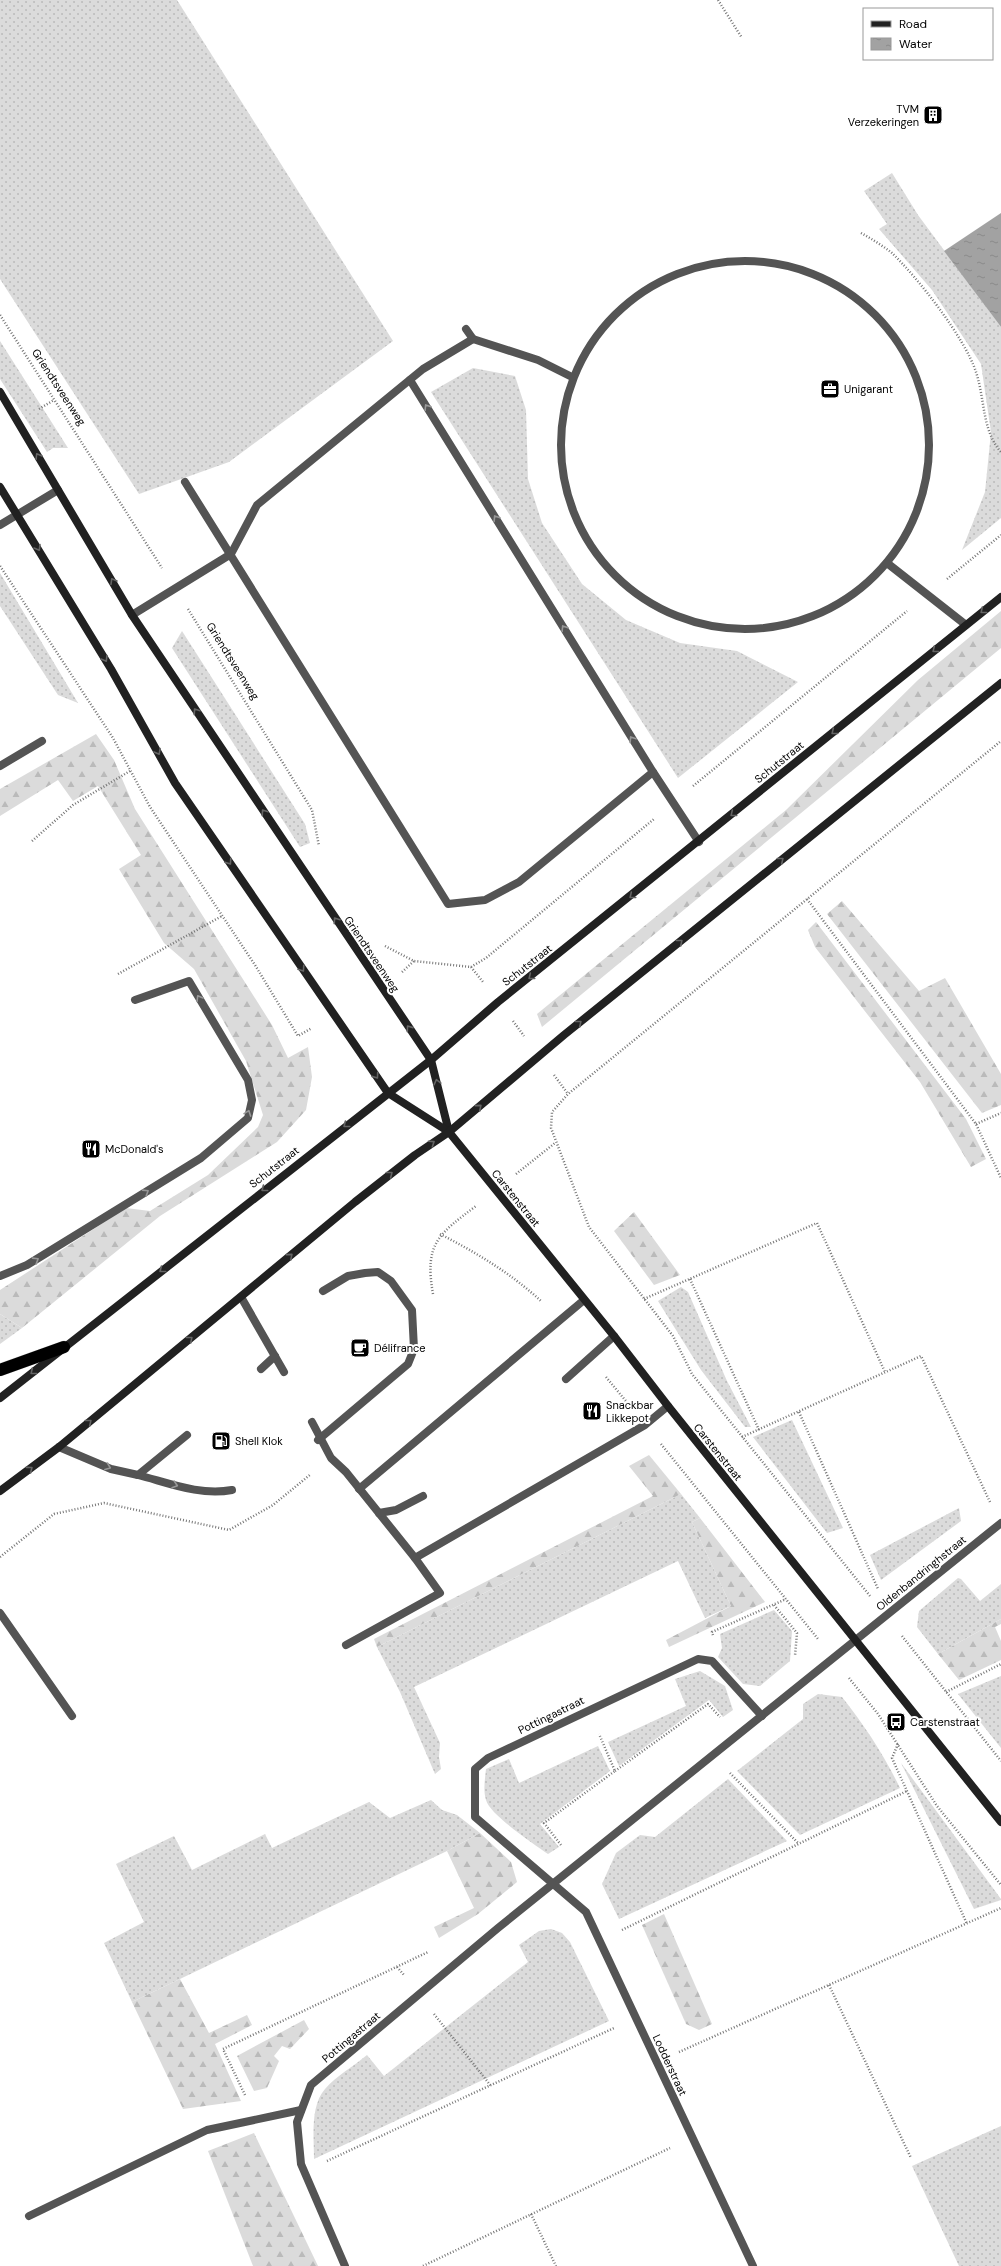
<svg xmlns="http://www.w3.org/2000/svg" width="1001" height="2266" font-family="'DM Sans',sans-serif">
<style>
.grass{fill:url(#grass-dots)}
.forest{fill:url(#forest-firs)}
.water{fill:url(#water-ripples)}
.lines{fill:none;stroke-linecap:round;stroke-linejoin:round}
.highway-casing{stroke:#dbdbdb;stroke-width:13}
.path{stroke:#767676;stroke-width:2.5;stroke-dasharray:1 2;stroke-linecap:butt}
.lane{stroke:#545454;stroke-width:8}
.street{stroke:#545454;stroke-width:8}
.secondary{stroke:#212121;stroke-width:8}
.highway{stroke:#000;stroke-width:12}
.oneway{stroke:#989898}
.oneway2{stroke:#646464}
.labels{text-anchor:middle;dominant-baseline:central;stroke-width:4;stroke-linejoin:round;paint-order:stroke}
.poi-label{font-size:11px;fill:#000;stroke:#fff;text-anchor:start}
.street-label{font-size:11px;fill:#000;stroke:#fff}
</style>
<defs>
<pattern id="grass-dots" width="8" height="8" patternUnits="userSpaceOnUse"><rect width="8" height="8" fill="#dbdbdb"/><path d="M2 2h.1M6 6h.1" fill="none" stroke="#bababa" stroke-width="1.8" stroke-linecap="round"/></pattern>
<pattern id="forest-firs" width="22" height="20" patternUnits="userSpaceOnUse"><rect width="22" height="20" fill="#dbdbdb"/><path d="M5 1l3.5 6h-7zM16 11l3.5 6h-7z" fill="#bababa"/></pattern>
<pattern id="water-ripples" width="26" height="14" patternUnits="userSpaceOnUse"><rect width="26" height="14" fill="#a2a2a2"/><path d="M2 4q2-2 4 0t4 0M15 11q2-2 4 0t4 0" fill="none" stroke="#8a8a8a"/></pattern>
</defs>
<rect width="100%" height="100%" fill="#fff"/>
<!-- grass -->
<g class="grass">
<polygon points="0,0 177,0 393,341 229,462 139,494 0,279"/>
<polygon points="892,173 918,215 1001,327 1001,518 962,550 985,492 991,432 981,364 932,290 879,229 887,224 864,191"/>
<polygon points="0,341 68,448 53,448 47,452 0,379"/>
<polygon points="473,368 515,376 526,410 528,479 542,523 582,584 626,620 680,643 737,651 798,682 678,778 431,392"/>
<polygon points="0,573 78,703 58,695 0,606"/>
<polygon points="182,631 305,824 310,843 300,847 172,648"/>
<polygon points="681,1287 688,1292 727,1381 751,1427 745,1427 701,1370 658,1301"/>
<polygon points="0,1314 22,1328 0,1344"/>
<polygon points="792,1420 843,1528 827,1533 753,1437"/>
<polygon points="681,1494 700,1518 692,1522 731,1606 705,1618 678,1561 414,1687 440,1743 439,1757 441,1769 435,1774 400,1692 377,1647"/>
<polygon points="959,1508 961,1521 881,1580 870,1555"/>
<polygon points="958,1578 961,1579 980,1601 1001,1584 1001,1619 938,1654 917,1627 919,1611"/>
<polygon points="774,1610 792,1631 790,1661 760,1686 743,1684 718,1657 722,1648 720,1634"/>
<polygon points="700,1671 725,1686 733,1710 723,1717 709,1700 619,1766 608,1742 686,1706 675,1679"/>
<polygon points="1001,1676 1001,1748 958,1694"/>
<path d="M818 1694 842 1697C865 1726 884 1755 900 1788L800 1835 737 1771 803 1719V1704Z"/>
<path d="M598 1746 610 1771 540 1824 559 1847 548 1854C534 1844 490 1815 486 1800 483 1790 485 1779 486 1769L509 1759 519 1783Z"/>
<polygon points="901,1763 1001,1899 1001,1900 974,1909"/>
<polygon points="728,1779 787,1841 619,1919 602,1884 616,1853 640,1835 655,1837"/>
<polygon points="431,1800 442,1810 457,1815 480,1833 447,1851 132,2002 104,1943 144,1922 116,1864 174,1836 192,1870 265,1834 272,1848 369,1802 390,1818"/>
<path d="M551 1929 562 1933 570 1942 609 2021 314 2159C314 2137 310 2106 325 2089 336 2076 354 2066 367 2055L384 2076 528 1962 519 1945 539 1931Z"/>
<polygon points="1001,2126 1001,2266 959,2266 912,2166"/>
</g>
<!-- forest -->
<g class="forest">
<polygon points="1001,611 1001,648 542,1027 537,1014 786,810 918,680"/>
<polygon points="96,734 114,760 135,809 272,1025 288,1058 308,1047 312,1077 306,1110 277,1142 160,1216 22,1328 0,1314 0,1290 126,1208 150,1211 208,1175 258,1127 263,1115 246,1061 194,969 164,943 119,869 141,855 98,786 73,801 58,780 0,816 0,789"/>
<polygon points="842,901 919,991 945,978 1001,1074 1001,1105 982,1113 827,914"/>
<polygon points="816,922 966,1119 986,1159 971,1167 920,1082 815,947 808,930"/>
<polygon points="634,1212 680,1275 654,1285 614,1231"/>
<polygon points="649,1455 681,1494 377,1647 374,1639 653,1496 629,1466"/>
<polygon points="700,1518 765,1602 669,1647 666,1640 731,1606 692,1522"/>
<polygon points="1001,1619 1001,1624 995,1627 1001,1641 1001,1660 959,1680 938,1654"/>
<polygon points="480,1833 511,1862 517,1882 478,1914 439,1938 434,1927 474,1908 447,1851"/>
<polygon points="664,1914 712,2024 699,2030 686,2024 642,1925"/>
<polygon points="180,1979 209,2033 247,2015 252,2025 215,2044 241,2101 183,2109 132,2002"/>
<polygon points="304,2020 309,2029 290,2049 282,2046 274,2056 279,2061 267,2088 254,2091 237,2056"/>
<polygon points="254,2133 318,2266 253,2266 208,2151"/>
</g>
<!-- water -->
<polygon class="water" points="1001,213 1001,327 944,251"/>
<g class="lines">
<defs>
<polyline id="highway" points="0,1370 64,1347"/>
</defs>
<!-- highway casing -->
<use href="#highway" class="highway-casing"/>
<!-- path -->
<g class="path">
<polyline points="718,0 742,38"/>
<path d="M861 233C872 239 883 246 892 253 918 278 965 338 976 372 985 399 982 431 1001 452"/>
<polyline points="0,315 162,568"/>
<polyline points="39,409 54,400"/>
<polyline points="0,566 113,738 150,807 255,965 298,1036 312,1028"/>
<polyline points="947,579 1001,535"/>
<polyline points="188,609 312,810 319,846"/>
<polyline points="693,786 907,611"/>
<polyline points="32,841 73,805 130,771"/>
<polyline points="807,899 976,1124 1001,1178"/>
<polyline points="385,946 414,961 471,967"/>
<polyline points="471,967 486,958 654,819"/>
<polyline points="471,967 483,982"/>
<polyline points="402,972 414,961"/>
<polyline points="118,974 222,916"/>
<polyline points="513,1021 524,1036"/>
<polyline points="554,1075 568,1094"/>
<polyline points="976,1124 1001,1113"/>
<polyline points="516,1174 555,1143"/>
<path d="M440 1234C477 1253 512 1274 542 1302"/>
<polyline points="690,1279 759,1430"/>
<path d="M433 1294C424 1243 439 1234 476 1206"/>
<polyline points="644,1299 817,1223 885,1372"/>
<polyline points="606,1377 630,1406"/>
<polyline points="799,1412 878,1589"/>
<polyline points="742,1437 921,1356 990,1502"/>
<polyline points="661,1444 818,1639"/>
<polyline points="0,1557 54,1514 104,1503 229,1530 273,1505 311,1474"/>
<polyline points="870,1596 692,1374 673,1336 589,1227 551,1128 552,1112 568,1094 1001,741"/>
<polyline points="774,1605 797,1633 795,1656"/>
<polyline points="713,1635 712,1632 786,1599"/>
<polyline points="902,1636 1001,1761"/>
<polyline points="849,1678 878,1714 937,1806 1001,1885"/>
<polyline points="946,1692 1001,1664"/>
<polyline points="898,1744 892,1758 967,1924"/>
<polyline points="615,1771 708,1704 720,1717"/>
<polyline points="730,1773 799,1844"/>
<polyline points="561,1845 544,1823 615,1771 599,1734"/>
<polyline points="622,1930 907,1791"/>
<polyline points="397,1967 404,1975"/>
<polyline points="829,1985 911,2158"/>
<polyline points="434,2014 491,2086"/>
<polyline points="679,2052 1001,1908"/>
<polyline points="245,2095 223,2049 428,1952"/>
<polyline points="327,2161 614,2028"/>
<polyline points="531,2214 556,2266"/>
<polyline points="423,2266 670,2148"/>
</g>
<!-- lane -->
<g class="lane">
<circle cx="745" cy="445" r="184"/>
<polyline points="473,339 538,360 572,377"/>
<polyline points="410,380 653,772"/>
<polyline points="185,482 448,904 485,900 519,882 653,772 699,842"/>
<polyline points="887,563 966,625"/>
<polyline points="132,615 231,554 257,505 423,369 473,339 466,329"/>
<polyline points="0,766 42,741"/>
<polyline points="0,1276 27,1265 201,1158 248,1118 252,1100 248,1080 189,981 135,1000"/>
<polyline points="241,1297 284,1372"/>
<polyline points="261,1369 275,1356"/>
<polyline points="566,1379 614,1336"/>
<polyline points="312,1422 331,1458 346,1472 415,1558 645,1425 668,1406"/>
<polyline points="318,1440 408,1364 414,1349 412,1310 391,1281 378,1272 365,1273 348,1276 323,1291"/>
<polyline points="59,1447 111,1469 138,1475 187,1435"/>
<path d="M138 1475C169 1483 200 1496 232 1490"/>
<polyline points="359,1489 584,1300"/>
<polyline points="379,1513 396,1510 423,1496"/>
<polyline points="0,1613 72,1716"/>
<polyline points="346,1645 440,1593 415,1558"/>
<polyline points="29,2216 207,2130 301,2110"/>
</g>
<!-- street -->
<g class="street">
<polyline points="0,525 58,490"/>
<polyline points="345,2266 301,2164 297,2122 311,2085 498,1928 1001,1523"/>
<polyline points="753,2266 586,1912 475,1817 475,1769 488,1758 698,1659 712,1661 762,1716"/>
</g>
<!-- secondary -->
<g class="secondary">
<polyline points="0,392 132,615 431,1060 449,1132"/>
<polyline points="0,487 111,669 175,783 388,1093 449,1132 614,1336 668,1406 1001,1822"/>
<polyline points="0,1398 431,1060 498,1002 1001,597"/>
<polyline points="0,1491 59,1447 355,1202 415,1155 449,1132 564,1035 1001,683"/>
</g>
<!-- highway -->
<use href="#highway" class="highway"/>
</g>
<!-- one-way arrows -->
<defs><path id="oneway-chevron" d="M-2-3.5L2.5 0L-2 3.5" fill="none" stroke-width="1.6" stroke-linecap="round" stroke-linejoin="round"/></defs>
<g class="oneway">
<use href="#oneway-chevron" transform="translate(427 407) rotate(-122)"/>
<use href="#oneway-chevron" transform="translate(496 518) rotate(-122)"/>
<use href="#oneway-chevron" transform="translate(564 628) rotate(-122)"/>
<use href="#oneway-chevron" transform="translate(632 739) rotate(-122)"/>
<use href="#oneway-chevron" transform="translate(199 998) rotate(-121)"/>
<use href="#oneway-chevron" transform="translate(248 1113) rotate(-70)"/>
<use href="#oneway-chevron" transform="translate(146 1192) rotate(-32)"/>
<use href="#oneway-chevron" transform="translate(36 1260) rotate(-32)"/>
<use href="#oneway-chevron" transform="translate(108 1467) rotate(21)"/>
<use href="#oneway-chevron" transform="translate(175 1485) rotate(18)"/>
</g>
<g class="oneway2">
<use href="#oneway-chevron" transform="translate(38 456) rotate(-121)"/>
<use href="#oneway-chevron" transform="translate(38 548) rotate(59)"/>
<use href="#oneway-chevron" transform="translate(113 581) rotate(-120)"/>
<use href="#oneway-chevron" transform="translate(983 611) rotate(141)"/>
<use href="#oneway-chevron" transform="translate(935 650) rotate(141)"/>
<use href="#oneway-chevron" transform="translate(105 659) rotate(59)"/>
<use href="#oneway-chevron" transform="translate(196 711) rotate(-124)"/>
<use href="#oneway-chevron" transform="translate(834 732) rotate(141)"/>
<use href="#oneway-chevron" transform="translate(158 752) rotate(61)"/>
<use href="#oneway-chevron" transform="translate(264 812) rotate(-124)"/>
<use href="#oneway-chevron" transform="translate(733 814) rotate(141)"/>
<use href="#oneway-chevron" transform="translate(781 860) rotate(-39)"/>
<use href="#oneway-chevron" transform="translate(229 862) rotate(56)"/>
<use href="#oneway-chevron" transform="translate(632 896) rotate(141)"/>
<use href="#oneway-chevron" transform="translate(336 920) rotate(-124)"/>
<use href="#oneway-chevron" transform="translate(680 942) rotate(-39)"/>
<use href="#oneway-chevron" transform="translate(302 969) rotate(56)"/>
<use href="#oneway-chevron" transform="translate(531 977) rotate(141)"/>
<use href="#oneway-chevron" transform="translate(579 1023) rotate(-39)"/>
<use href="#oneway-chevron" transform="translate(409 1028) rotate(-125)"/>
<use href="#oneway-chevron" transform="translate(376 1076) rotate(55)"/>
<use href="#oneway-chevron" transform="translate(437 1082) rotate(-104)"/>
<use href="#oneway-chevron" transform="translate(479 1107) rotate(-40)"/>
<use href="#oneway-chevron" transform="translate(346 1125) rotate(142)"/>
<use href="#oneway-chevron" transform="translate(432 1143) rotate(-34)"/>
<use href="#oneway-chevron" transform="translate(390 1174) rotate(-38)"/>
<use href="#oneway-chevron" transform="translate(264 1189) rotate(142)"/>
<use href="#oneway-chevron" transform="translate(290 1256) rotate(-40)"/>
<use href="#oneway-chevron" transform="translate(162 1270) rotate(142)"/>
<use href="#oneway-chevron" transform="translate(190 1339) rotate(-39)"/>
<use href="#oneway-chevron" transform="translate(33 1372) rotate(141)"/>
<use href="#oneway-chevron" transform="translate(89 1422) rotate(-39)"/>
<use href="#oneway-chevron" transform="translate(30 1469) rotate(-37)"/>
</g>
<!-- icons -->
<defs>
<symbol id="building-square" viewBox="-11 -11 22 22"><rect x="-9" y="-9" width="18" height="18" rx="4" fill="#000" stroke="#fff"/><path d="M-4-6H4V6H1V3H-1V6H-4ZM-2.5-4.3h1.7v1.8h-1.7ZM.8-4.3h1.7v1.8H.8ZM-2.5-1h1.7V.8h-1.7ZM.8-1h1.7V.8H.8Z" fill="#fff"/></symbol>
<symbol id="office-square" viewBox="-11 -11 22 22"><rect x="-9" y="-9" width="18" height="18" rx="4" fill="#000" stroke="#fff"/><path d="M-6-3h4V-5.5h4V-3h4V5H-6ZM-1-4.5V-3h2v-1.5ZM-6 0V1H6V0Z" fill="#fff"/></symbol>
<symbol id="restaurant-square" viewBox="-11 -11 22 22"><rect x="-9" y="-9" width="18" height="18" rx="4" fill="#000" stroke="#fff"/><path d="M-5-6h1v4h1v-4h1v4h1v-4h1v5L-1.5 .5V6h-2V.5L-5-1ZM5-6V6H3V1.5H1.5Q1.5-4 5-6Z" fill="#fff"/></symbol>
<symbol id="cafe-square" viewBox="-11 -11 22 22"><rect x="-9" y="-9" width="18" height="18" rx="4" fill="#000" stroke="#fff"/><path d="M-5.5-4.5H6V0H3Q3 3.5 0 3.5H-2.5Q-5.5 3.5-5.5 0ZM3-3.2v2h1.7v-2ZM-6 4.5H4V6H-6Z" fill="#fff"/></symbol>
<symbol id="fuel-square" viewBox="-11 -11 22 22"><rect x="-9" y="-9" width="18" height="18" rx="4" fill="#000" stroke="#fff"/><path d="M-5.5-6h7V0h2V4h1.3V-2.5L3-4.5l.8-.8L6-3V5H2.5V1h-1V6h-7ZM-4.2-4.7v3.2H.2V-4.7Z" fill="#fff"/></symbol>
<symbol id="bus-square" viewBox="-11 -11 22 22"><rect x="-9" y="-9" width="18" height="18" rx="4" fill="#000" stroke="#fff"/><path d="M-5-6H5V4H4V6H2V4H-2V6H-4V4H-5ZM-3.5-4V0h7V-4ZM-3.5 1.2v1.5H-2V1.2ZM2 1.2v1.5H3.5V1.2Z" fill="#fff"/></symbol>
</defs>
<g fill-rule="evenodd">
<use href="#building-square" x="922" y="104" width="22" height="22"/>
<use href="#office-square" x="819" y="378" width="22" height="22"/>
<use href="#restaurant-square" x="80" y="1138" width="22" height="22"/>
<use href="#cafe-square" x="349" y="1337" width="22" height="22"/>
<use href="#restaurant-square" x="581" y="1400" width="22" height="22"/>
<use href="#fuel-square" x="210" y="1430" width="22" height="22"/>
<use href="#bus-square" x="885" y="1711" width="22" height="22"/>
</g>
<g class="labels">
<!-- poi labels -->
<g class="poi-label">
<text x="919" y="109" text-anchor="end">TVM<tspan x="919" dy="13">Verzekeringen</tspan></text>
<text x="844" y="389">Unigarant</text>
<text x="105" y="1149">McDonald's</text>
<text x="374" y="1348">Délifrance</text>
<text x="606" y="1405">Snackbar<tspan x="606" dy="13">Likkepot</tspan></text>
<text x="235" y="1441">Shell Klok</text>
<text x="910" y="1722">Carstenstraat</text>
</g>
<!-- street labels -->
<g class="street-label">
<text transform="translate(59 387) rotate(57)">Griendtsveenweg</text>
<text transform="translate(233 661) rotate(58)">Griendtsveenweg</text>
<text transform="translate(779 762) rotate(-39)">Schutstraat</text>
<text transform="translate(372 954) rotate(56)">Griendtsveenweg</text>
<text transform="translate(527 965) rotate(-38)">Schutstraat</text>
<text transform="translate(274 1167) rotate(-38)">Schutstraat</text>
<text transform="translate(516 1198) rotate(51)">Carstenstraat</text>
<text transform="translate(718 1452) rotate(51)">Carstenstraat</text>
<text transform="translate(921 1573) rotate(-39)">Oldenbandringhstraat</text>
<text transform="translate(551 1715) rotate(-26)">Pottingastraat</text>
<text transform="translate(351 2037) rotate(-40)">Pottingastraat</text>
<text transform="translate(670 2065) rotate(65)">Lodderstraat</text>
</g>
</g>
<!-- legend -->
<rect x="863" y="8" width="130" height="52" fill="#ffffff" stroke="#999999"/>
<rect x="871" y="21" width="20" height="6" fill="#212121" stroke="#999999"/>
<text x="899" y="28" font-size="12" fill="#000000">Road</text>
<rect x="871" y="38" width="20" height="12" fill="url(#water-ripples)" stroke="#999999"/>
<text x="899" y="48" font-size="12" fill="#000000">Water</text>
</svg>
